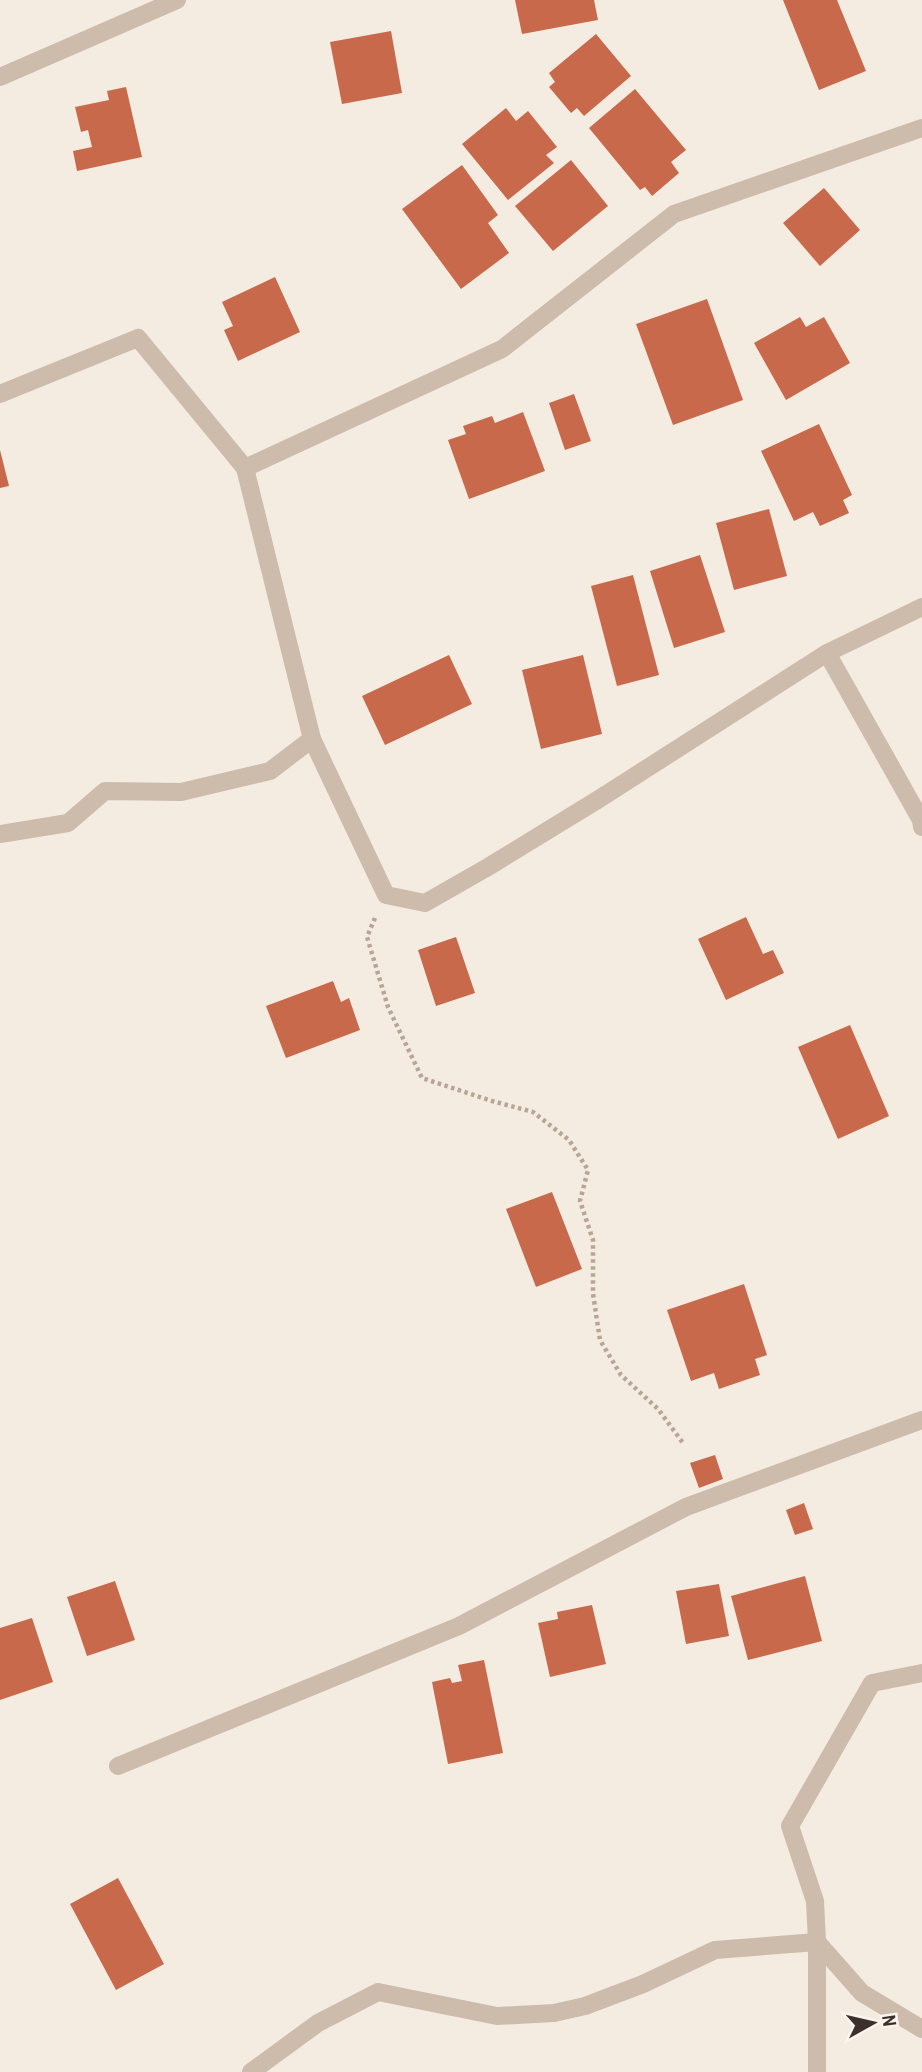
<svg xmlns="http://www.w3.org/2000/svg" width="922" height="2072" font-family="'Archivo Narrow',sans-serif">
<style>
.building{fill:#c8694b}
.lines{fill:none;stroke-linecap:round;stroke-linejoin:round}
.path{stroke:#b9a596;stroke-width:4.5;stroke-dasharray:3.5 3.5;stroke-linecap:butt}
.minor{stroke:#cdbbac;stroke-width:18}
</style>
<rect width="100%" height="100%" fill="#f4ebe1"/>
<!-- building -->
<g class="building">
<polygon points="515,0 594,0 598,20 522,34"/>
<polygon points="783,0 837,0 866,71 819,90"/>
<polygon points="391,31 402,93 342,104 330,42"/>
<polygon points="596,34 631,76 584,116 577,108 571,113 549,87 555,82 549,73"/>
<polygon points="126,87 142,157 77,171 73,151 92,147 88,130 81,132 75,107 109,100 107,91"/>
<polygon points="635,89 686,150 671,162 679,173 652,196 645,187 640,190 589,128"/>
<polygon points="506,108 516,121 528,111 557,147 546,155 554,163 508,200 462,144"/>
<polygon points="571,160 608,206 553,251 515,206"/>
<polygon points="462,165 498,215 488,223 509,253 461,289 402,209"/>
<polygon points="824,188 860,230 820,266 783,223"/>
<polygon points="275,277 300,332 238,361 224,330 233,326 222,302"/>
<polygon points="707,299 743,400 673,425 636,324"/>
<polygon points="800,317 806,327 824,317 850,363 786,400 754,343"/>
<polygon points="574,394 591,441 565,450 549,403"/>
<polygon points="523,412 545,471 469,499 448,440 466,434 463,426 492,416 495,423"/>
<polygon points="819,424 852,495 843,500 849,513 820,526 813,512 794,521 761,451"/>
<polygon points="0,450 9,486 0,488"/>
<polygon points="769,509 787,576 734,590 716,523"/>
<polygon points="700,555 725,632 674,648 650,571"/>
<polygon points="633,575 659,675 617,686 591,586"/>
<polygon points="449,655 472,704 385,745 362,696"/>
<polygon points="583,655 602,734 541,749 522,670"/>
<polygon points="746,917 763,954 773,950 784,973 726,1000 698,939"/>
<polygon points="456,937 475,993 436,1006 418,950"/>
<polygon points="333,981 341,1002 349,998 360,1030 286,1058 266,1006"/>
<polygon points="850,1025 889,1116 838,1139 798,1047"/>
<polygon points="552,1192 582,1269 536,1287 506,1209"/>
<polygon points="744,1284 767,1355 755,1359 760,1375 719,1389 714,1373 691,1381 667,1310"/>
<polygon points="715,1455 723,1479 699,1488 690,1463"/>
<polygon points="804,1503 813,1529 795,1535 786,1510"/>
<polygon points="805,1576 822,1641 748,1660 731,1596"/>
<polygon points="115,1581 135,1640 87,1656 67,1597"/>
<polygon points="719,1584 729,1636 686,1644 676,1591"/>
<polygon points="592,1605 606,1664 550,1677 538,1623 558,1619 557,1612"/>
<polygon points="32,1618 53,1682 0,1700 0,1628"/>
<polygon points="484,1660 503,1753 448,1764 432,1682 450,1678 452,1683 462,1681 458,1665"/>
<polygon points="118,1878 164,1964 116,1990 70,1904"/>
</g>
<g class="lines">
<!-- path -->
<polyline class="path" points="375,918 367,937 388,1007 422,1078 492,1101 533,1112 569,1140 588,1170 580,1201 593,1240 593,1294 600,1340 621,1375 658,1409 683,1443"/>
<!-- minor -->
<g class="minor">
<polyline points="0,77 177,0"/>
<polyline points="0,394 138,338 245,468 312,739 386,895 425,903 488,867 599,799 827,653 922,607"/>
<polyline points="245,468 502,349 674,214 922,128"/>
<polyline points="827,653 921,820 922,827"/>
<polyline points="0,834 68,823 105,791 181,792 270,771 312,739"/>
<polyline points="118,1766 459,1626 686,1507 922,1420"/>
<polyline points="251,2072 318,2023 378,1992 497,2016 554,2013 585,2006 643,1984 715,1950 817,1942 862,1993 922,2029"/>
<polyline points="817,2072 817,1942 815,1901 790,1826 872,1683 922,1673"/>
</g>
</g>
<!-- north arrow -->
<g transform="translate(873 2023) rotate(82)" stroke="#fbf5ee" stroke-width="5" paint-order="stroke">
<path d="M0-5L12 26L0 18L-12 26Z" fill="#3b302b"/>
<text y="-10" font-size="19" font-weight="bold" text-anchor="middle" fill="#3b302b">N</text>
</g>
</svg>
